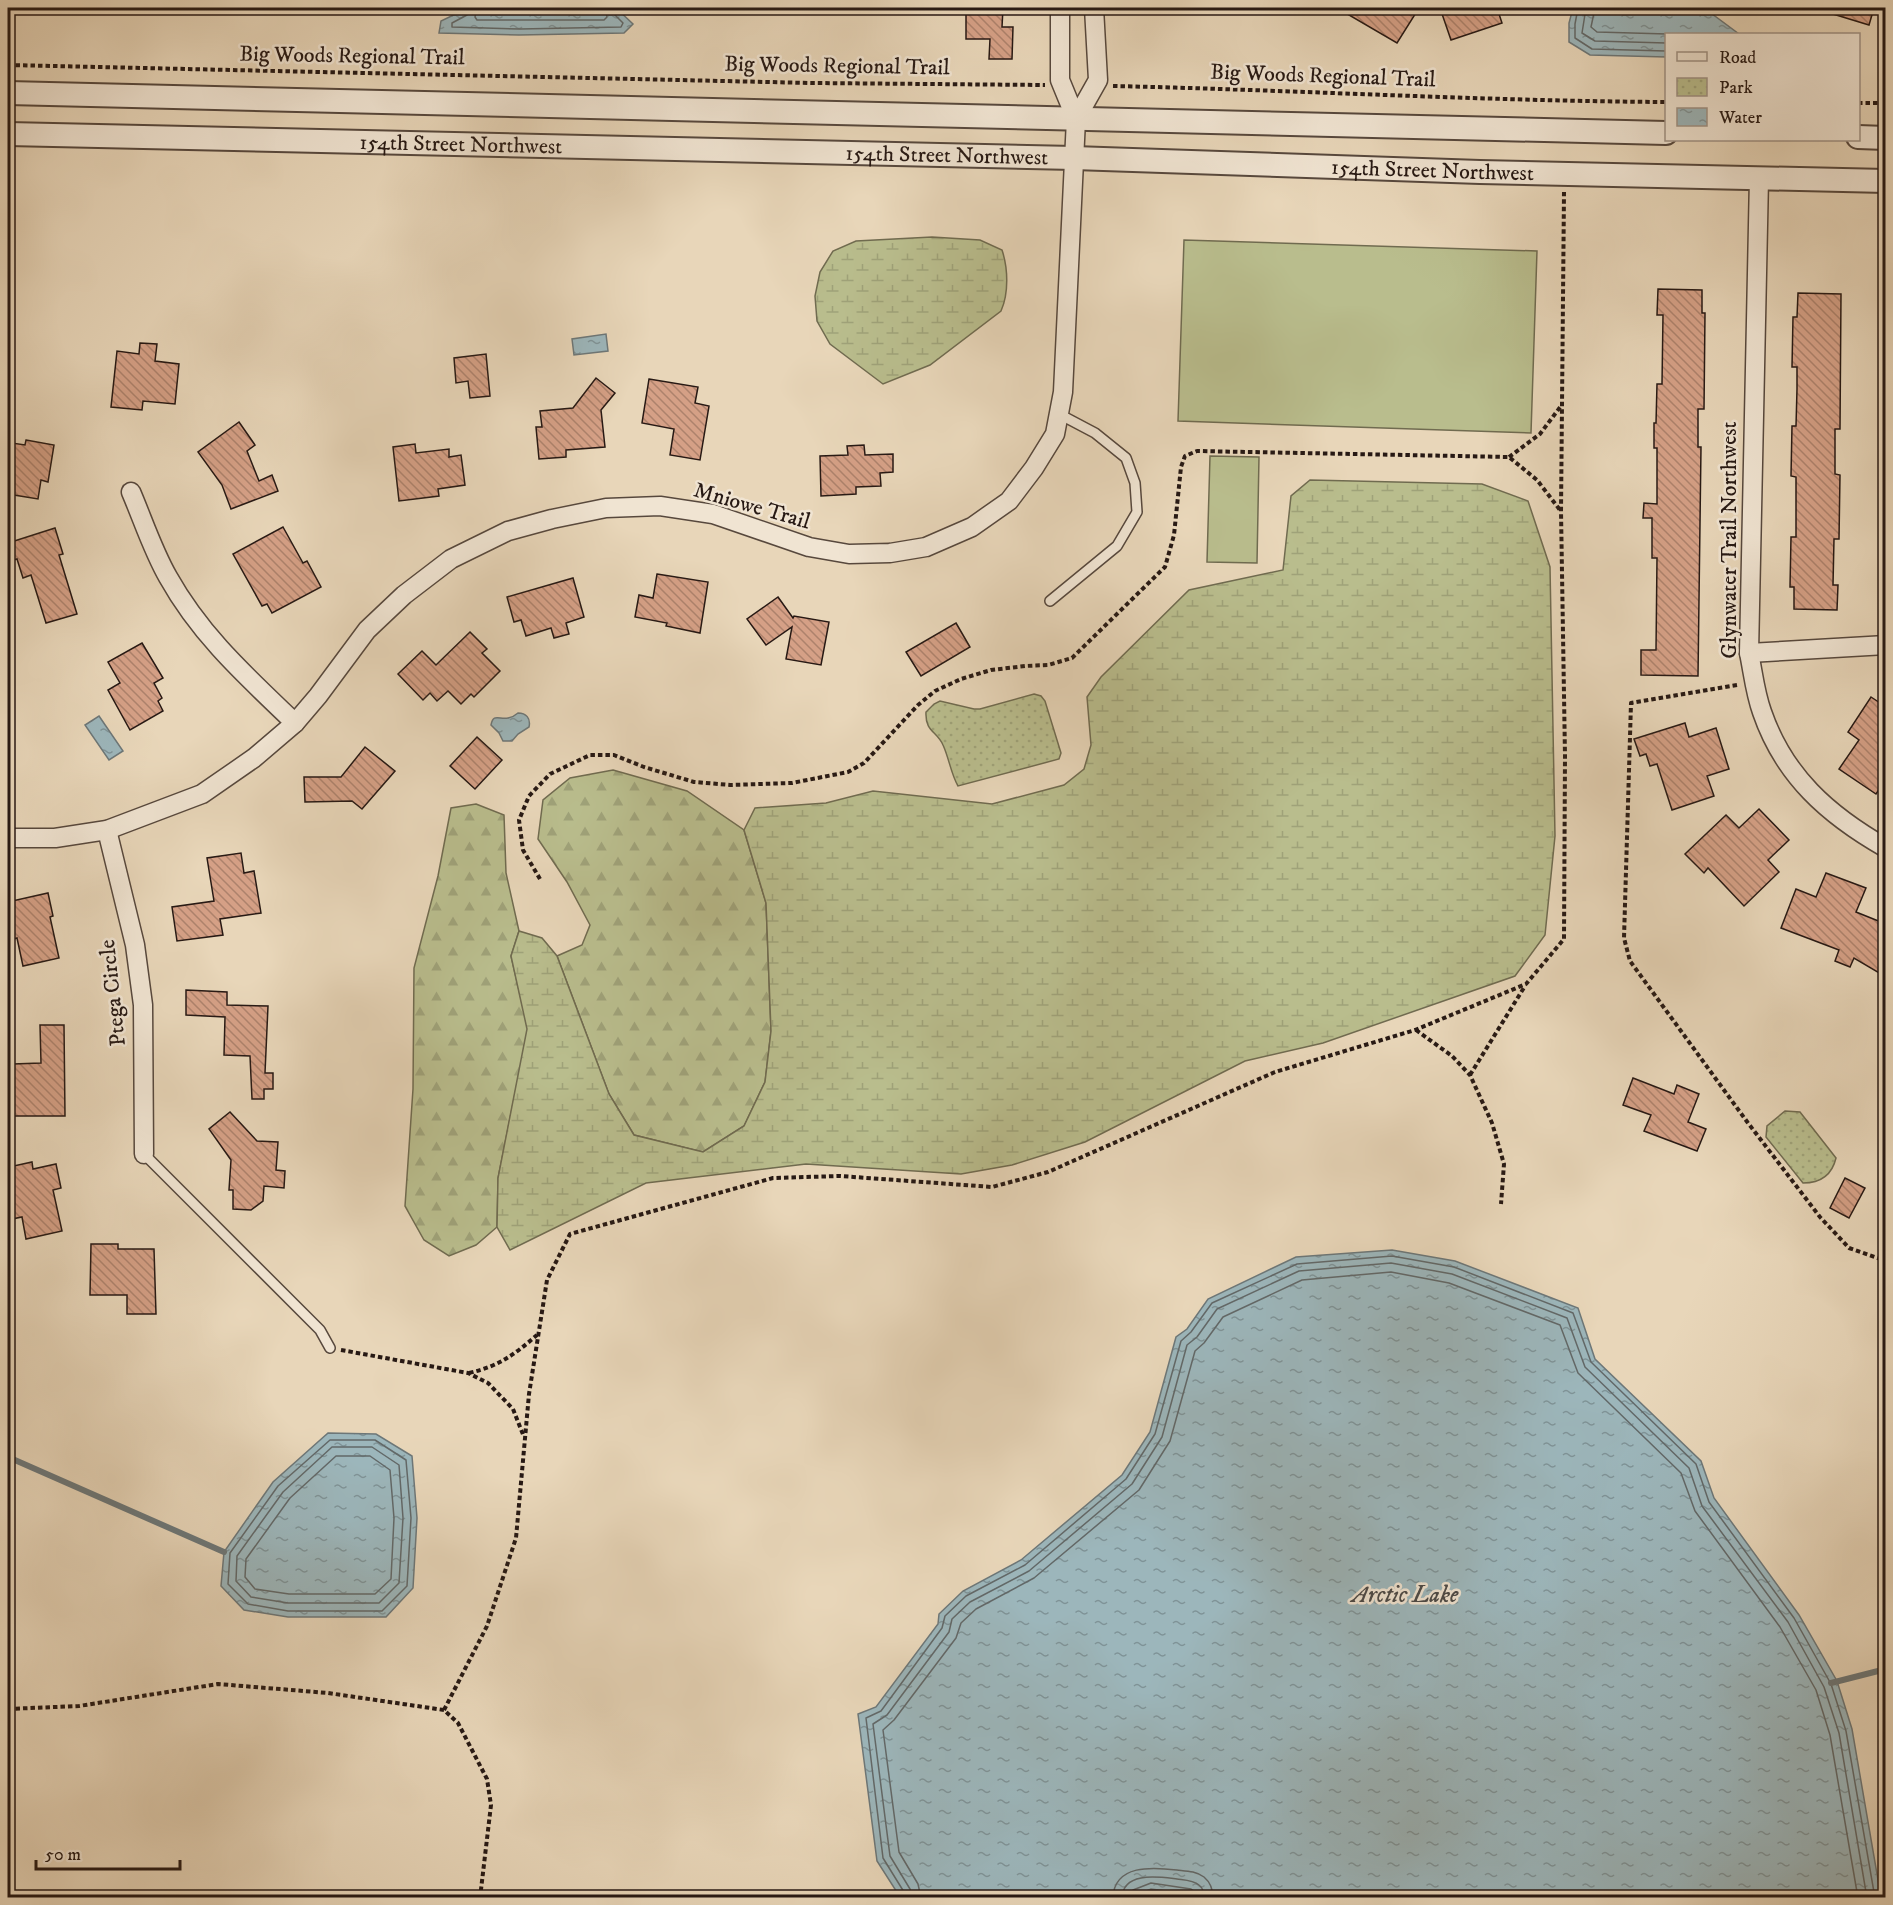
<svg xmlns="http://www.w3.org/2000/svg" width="1893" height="1905" font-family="'IM FELL DW Pica',serif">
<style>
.grass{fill:#b9bd8d;stroke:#706b50;stroke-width:1.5}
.forest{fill:url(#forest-firs);stroke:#706b50;stroke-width:1.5}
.wetland{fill:url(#wetland-marsh);stroke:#706b50;stroke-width:1.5}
.park{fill:url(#park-dots);stroke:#706b50;stroke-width:1.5}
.water{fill:url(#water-ripples);stroke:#6d7778;stroke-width:1.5}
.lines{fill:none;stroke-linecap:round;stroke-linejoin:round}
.shore{stroke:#626868;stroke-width:1.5}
.stream{stroke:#6d7778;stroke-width:6}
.building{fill:url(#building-back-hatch);stroke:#271914;stroke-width:1.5}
.service-casing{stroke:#57483d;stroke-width:12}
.minor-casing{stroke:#57483d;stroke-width:21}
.tertiary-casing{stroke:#57483d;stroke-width:26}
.path{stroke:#271914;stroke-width:4;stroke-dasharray:4.5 3;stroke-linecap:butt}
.service{stroke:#f0e4d2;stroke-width:9}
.minor{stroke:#f0e4d2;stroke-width:18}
.tertiary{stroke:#f0e4d2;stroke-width:22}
.labels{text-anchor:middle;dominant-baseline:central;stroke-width:5;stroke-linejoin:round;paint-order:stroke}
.street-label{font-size:22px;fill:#271914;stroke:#f0e4d2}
.water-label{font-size:24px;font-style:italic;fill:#4a4846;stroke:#f0e4d2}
</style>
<defs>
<pattern id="forest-firs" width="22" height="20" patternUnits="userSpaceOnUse" patternTransform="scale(1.5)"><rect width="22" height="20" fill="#b9bd8d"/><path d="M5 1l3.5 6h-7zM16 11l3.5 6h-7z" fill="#9fa279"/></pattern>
<pattern id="wetland-marsh" width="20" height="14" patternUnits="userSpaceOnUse" patternTransform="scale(1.5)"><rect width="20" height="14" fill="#b9bd8d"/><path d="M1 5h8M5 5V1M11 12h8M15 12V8" fill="none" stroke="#9fa279"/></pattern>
<pattern id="park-dots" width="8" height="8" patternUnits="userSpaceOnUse" patternTransform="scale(1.5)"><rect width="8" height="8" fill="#b9bd8d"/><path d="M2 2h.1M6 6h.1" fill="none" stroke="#9fa279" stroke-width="1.8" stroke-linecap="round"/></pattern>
<pattern id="water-ripples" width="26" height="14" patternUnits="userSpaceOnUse" patternTransform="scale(1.5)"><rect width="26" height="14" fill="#9cb6bb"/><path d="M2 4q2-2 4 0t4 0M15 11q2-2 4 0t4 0" fill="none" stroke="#7f9397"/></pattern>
<pattern id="building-back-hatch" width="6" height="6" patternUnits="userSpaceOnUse" patternTransform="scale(1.5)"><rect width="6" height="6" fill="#d5a086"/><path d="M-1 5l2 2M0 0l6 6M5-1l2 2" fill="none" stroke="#ad826c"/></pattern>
</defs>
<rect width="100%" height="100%" fill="#e8d6b9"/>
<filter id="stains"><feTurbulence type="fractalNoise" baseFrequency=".00333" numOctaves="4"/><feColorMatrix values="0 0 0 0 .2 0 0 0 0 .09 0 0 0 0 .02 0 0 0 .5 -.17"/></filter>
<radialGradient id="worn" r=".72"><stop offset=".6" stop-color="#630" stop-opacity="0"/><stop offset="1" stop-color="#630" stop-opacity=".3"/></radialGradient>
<!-- grass -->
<g class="grass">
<polygon points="1184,240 1537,251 1531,433 1178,421"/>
<polygon points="1210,456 1259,457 1257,563 1207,562"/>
</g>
<!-- forest -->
<g class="forest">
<polygon points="613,770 687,791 744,830 766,903 771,1031 765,1082 744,1126 703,1152 634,1135 609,1094 557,956 582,945 590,925 567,882 538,839 543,800 570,778"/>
<polygon points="476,804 504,815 506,873 519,931 511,956 528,1029 498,1178 497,1227 476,1245 449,1256 424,1240 405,1206 413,1089 414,968 438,876 451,808"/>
</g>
<!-- wetland -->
<g class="wetland">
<path d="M932 237 980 240 1002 250C1008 268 1009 293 1001 311L930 365 883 384 830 344 817 321 815 296 820 272 833 251 856 241Z"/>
<polygon points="1310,480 1482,484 1528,501 1550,567 1555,836 1545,935 1515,976 1323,1043 1245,1061 1085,1142 1012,1165 961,1174 806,1164 646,1183 510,1250 497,1227 498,1178 527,1029 511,956 519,931 542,938 557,956 609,1094 634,1135 703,1152 744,1126 765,1082 771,1031 766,903 744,830 755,808 826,803 873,791 992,804 1064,785 1084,769 1091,745 1087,697 1101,677 1189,590 1283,570 1291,496"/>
</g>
<!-- park -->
<g class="park">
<path d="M1034 694 1041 696 1045 701 1061 753 1059 759 958 786C951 774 949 758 943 745 937 731 925 732 926 712L934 704 940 701 974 709H980Z"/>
<path d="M1785 1111 1800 1112 1836 1158C1832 1175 1820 1183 1803 1183L1766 1137 1767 1126Z"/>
</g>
<!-- water -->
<g class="water">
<polygon points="468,8 616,8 633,24 624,33 519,35 439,33 441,21"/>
<polygon points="1573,8 1704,8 1739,34 1666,34 1666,57 1590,55 1569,42 1569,23"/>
<polygon points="606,334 608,351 574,355 572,339"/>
<path d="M518 713C526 713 531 718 529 727L518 734 512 741H503L499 733 491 725C494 709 503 726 518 713Z"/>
<polygon points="99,716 123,751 109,760 85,725"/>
<polygon points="1392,1250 1455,1261 1578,1308 1595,1359 1701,1461 1714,1498 1799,1615 1837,1681 1852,1729 1881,1897 1192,1898 1189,1894 1151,1889 1129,1898 900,1897 877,1861 858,1714 876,1707 938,1624 939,1614 963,1591 1021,1560 1122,1475 1150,1432 1176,1337 1187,1329 1208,1299 1296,1257"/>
<polygon points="328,1433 376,1434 412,1456 417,1518 413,1588 386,1617 288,1617 244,1610 221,1586 224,1552 273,1482"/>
</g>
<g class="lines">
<!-- shore -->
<g class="shore">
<polyline points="469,8 467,15 452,23 452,27 520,29 621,27 623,23 613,13 613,8"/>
<polyline points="477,8 475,17 477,20 604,20 607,17 605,8"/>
<polyline points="486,8 489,12 593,11 596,8"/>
<polyline points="1578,8 1575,24 1575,38 1592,49 1666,51"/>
<polyline points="1586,8 1582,33 1595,41 1666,43"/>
<polyline points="1595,8 1591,27 1597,32 1667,34"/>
<polygon points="330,1440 375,1440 406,1460 411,1518 407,1586 382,1611 288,1611 248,1604 228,1584 230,1553 278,1486"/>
<polygon points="332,1447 372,1447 399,1465 403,1518 399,1583 379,1603 288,1603 251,1597 236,1581 237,1556 283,1492"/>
<polygon points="336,1456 370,1456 390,1470 394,1518 391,1579 375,1594 289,1594 255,1589 245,1577 246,1559 290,1498"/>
<polyline points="904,1898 904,1892 883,1858 866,1718 881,1711 942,1628 945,1616 966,1596 1025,1565 1126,1479 1155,1434 1181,1341 1191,1332 1212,1303 1297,1264 1392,1256 1454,1267 1573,1313 1591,1362 1696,1464 1709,1502 1794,1618 1831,1684 1846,1731 1875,1898"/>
<polyline points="912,1898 910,1889 890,1856 873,1724 887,1715 949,1632 952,1619 970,1602 1029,1571 1132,1484 1162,1437 1187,1345 1197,1337 1217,1309 1299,1271 1391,1263 1452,1274 1567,1318 1585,1367 1689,1468 1702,1506 1788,1622 1824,1687 1839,1733 1867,1898"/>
<polyline points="921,1898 918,1884 899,1852 883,1730 894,1720 956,1638 961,1623 976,1609 1034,1578 1139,1490 1170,1441 1195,1351 1204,1343 1223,1317 1302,1280 1391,1272 1449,1283 1560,1325 1578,1373 1681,1473 1695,1511 1780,1627 1816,1690 1830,1735 1858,1898"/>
<path d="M1113 1898C1114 1864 1153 1867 1177 1870 1186 1871 1196 1871 1204 1877 1210 1882 1213 1889 1213 1898"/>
<path d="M1122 1898C1123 1871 1159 1877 1177 1879 1184 1880 1193 1880 1199 1885 1203 1888 1204 1892 1204 1898"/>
<polyline points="1130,1898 1133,1890 1151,1883 1191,1889 1195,1892 1196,1898"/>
</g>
<!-- stream -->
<g class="stream">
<polyline points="8,1457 224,1552"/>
<polyline points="1831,1683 1886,1669"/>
</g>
</g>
<!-- building -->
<g class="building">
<polygon points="966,8 1003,8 1002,27 1013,27 1012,59 989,59 990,39 966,39"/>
<polygon points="1337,8 1419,8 1397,43"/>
<polygon points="1440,8 1497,8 1502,23 1451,40"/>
<polygon points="1824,8 1874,8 1869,25 1823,11"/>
<polygon points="1658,289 1702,290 1702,313 1705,313 1704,409 1698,409 1698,447 1701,447 1698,676 1641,675 1641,650 1656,650 1657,558 1652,558 1652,518 1643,518 1644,503 1657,504 1657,448 1654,448 1654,423 1656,423 1657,384 1662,384 1663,315 1657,315"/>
<polygon points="1798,293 1841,294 1840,429 1835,429 1835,474 1840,475 1839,539 1834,539 1833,585 1838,585 1837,610 1794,609 1794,587 1790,587 1791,537 1796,537 1796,477 1791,476 1792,426 1796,426 1797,389 1797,367 1792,367 1793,317 1797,317"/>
<polygon points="140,343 157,344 155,361 179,364 175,404 143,401 142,410 111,407 117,351 139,354"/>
<polygon points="486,354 490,396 470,398 468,381 456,383 454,358"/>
<polygon points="596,378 615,393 601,410 605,447 566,450 566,457 539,459 536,427 542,427 540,411 573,408"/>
<polygon points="649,379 698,387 695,403 709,406 700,460 670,455 674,429 642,423"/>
<polygon points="239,422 255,445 247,451 259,481 272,475 278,491 231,509 222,485 198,452"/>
<polygon points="26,440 54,445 48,482 41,480 38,499 8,494 8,447 11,447 12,443 25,445"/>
<polygon points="415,444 416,453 449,449 449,457 461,455 465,485 438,489 439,496 399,501 393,447"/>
<polygon points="864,445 865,455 893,454 893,472 880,473 881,486 856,487 856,494 821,496 820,456 848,455 847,446"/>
<polygon points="283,527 303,563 307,561 321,587 272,613 267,604 262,606 233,554"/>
<polygon points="55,528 63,554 59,555 77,614 46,623 31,575 23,578 17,559 13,560 8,543"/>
<polygon points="657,574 708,582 700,633 666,626 667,623 635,617 639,595 653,598"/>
<polygon points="573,578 584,617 566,623 569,634 554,638 551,628 526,636 521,620 514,622 507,597"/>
<polygon points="778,597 793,618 794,616 829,622 821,665 786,659 792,627 766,645 747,619"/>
<polygon points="956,623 970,647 921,676 906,652"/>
<polygon points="470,632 487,649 482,653 500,671 474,697 471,694 461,704 448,691 437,701 430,693 423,700 398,674 422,651 436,665"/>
<polygon points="142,643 163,678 154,683 162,698 158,701 163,711 130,730 108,690 120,683 108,662"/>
<polygon points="1871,697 1886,707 1886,779 1876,794 1839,769 1859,740 1848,732"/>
<polygon points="1685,723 1689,737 1716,728 1729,769 1707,776 1714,796 1672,810 1657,764 1650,766 1646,754 1640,756 1634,739"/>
<polygon points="477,737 502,760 475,789 450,766"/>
<polygon points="365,747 395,771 362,809 352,801 305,802 304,777 341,777"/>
<polygon points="1759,809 1789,840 1768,860 1779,872 1744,906 1708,868 1704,873 1685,854 1726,815 1739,828"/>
<polygon points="241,853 244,873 254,871 261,913 220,919 223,935 177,941 172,907 214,901 207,858"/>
<polygon points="1826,873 1866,888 1856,912 1886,924 1886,977 1854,958 1850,967 1835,961 1839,950 1781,928 1796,889 1816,897"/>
<polygon points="48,893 53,916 50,917 59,958 23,966 17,938 10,940 8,912 14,911 12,901"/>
<polygon points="186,990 227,992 227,1005 268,1006 265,1073 273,1073 273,1089 264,1089 264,1099 252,1099 250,1056 224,1055 225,1017 186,1015"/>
<polygon points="40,1025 64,1025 65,1116 13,1116 13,1064 41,1063"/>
<polygon points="1633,1078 1674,1094 1677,1085 1699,1094 1688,1122 1706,1129 1697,1151 1644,1131 1651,1115 1623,1105"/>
<polygon points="230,1112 257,1141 278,1142 276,1170 285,1171 284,1188 264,1186 263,1201 251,1210 233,1209 233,1190 229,1190 231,1160 209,1129"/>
<polygon points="32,1162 33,1169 56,1164 61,1188 53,1190 62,1231 26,1239 22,1217 12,1219 8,1189 14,1188 9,1167"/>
<polygon points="1845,1178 1865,1188 1849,1218 1830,1208"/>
<polygon points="91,1244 118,1244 118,1249 154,1249 156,1314 127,1314 127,1295 90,1295"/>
</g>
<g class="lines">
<defs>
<g id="service">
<polyline points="1050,601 1117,546 1137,512 1135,483 1126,458 1095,433 1059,414"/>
<polyline points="144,1154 320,1330 330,1348"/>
</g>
<g id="minor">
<polyline points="1060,8 1060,80 1076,119"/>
<path d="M1759 178 1749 653C1753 672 1755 693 1762 712 1784 776 1828 815 1886 848"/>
<path d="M131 492C143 520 153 551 168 577 201 636 246 676 295 723"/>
<polyline points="1749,653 1886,645"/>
<polyline points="107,830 135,945 143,1005 144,1154"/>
<polyline points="8,838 55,838 107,830 202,794 254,758 295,723 318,696 367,630 404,595 451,559 508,531 552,519 606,508 660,506 713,514 809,547 849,554 890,553 926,547 972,527 1009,501 1034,468 1055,434 1063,392 1076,119 1098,80 1094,8"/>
</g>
<g id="tertiary">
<polyline points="8,93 1666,133"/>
<path id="s1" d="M8 134 1074 158 1480 172 1886 181"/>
<polyline points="1858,137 1886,138"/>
</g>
</defs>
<!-- service casing -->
<use href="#service" class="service-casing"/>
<!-- minor casing -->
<use href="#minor" class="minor-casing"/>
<!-- tertiary casing -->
<use href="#tertiary" class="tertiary-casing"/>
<!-- path -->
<g class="path">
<polyline points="8,65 812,83 1045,85"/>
<path d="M1113 86C1297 90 1482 101 1666 102"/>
<polyline points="1858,103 1886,103"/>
<polyline points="1509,457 1540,434 1561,406"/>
<polyline points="1737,685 1631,703 1624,938 1630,961 1748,1123 1820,1217 1849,1248 1886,1261"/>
<polyline points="540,879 523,850 519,820 529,796 550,774 590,755 614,755 644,767 694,782 730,785 792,783 848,772 864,763 918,705 935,691 961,679 991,670 1025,666 1048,665 1072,658 1165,567 1174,535 1181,467 1185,456 1197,451 1509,457 1537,480 1560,510"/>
<polyline points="1416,1030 1452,1056 1470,1075 1492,1123 1504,1164 1501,1204"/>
<polyline points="1470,1075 1525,986"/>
<polyline points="341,1350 468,1373 488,1383 513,1409 524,1437"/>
<path d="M469 1373C499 1366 514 1355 537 1335"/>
<polyline points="8,1709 79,1706 218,1684 328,1693 444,1710 458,1723 487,1779 491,1805 480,1898"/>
<polyline points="444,1710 487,1626 516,1538 529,1394 547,1280 570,1234 773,1178 840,1176 992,1187 1048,1172 1275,1072 1415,1030 1526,984 1564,939 1565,756 1561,511 1564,192"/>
</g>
<!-- service -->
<use href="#service" class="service"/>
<!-- minor -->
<use href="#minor" class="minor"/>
<!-- tertiary -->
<use href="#tertiary" class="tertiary"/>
</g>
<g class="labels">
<!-- street labels -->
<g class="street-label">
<text transform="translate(352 56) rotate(1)">Big Woods Regional Trail</text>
<text transform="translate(837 66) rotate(1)">Big Woods Regional Trail</text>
<text transform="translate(1323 76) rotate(2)">Big Woods Regional Trail</text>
<text stroke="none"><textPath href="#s1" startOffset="453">154th Street Northwest</textPath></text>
<text stroke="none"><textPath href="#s1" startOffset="939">154th Street Northwest</textPath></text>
<text stroke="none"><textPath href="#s1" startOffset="1425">154th Street Northwest</textPath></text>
<text transform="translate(752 506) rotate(16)">Mniowe Trail</text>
<text transform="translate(1729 540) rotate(-90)">Glynwater Trail Northwest</text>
<text transform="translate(113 993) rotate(-96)">Ptega Circle</text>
</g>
<!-- water labels -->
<g class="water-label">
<text x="1405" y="1595">Arctic Lake</text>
</g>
</g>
<!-- margin -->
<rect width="1893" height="1905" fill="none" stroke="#e8d6b9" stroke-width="30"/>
<rect x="9" y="9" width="1875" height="1887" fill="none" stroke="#271914" stroke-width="3"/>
<rect x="15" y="15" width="1863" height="1875" fill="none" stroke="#271914" stroke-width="1.5"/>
<!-- legend -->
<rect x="1665" y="33" width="195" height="108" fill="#f0e4d2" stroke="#a09386" stroke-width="1.5"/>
<rect x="1677" y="52" width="30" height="9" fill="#f0e4d2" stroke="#a09386" stroke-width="1.5"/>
<text x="1719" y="63" font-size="18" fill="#271914">Road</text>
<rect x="1677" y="78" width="30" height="18" fill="url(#park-dots)" stroke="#a09386" stroke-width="1.5"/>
<text x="1719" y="93" font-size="18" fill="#271914">Park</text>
<rect x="1677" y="108" width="30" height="18" fill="url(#water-ripples)" stroke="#a09386" stroke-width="1.5"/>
<text x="1719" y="123" font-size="18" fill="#271914">Water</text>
<!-- scale -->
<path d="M36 1860v9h144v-9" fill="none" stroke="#271914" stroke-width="3"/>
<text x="45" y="1860" font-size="18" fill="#271914" stroke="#f0e4d2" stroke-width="4.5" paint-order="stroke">50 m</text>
<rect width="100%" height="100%" filter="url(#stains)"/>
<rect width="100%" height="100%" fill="url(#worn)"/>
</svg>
